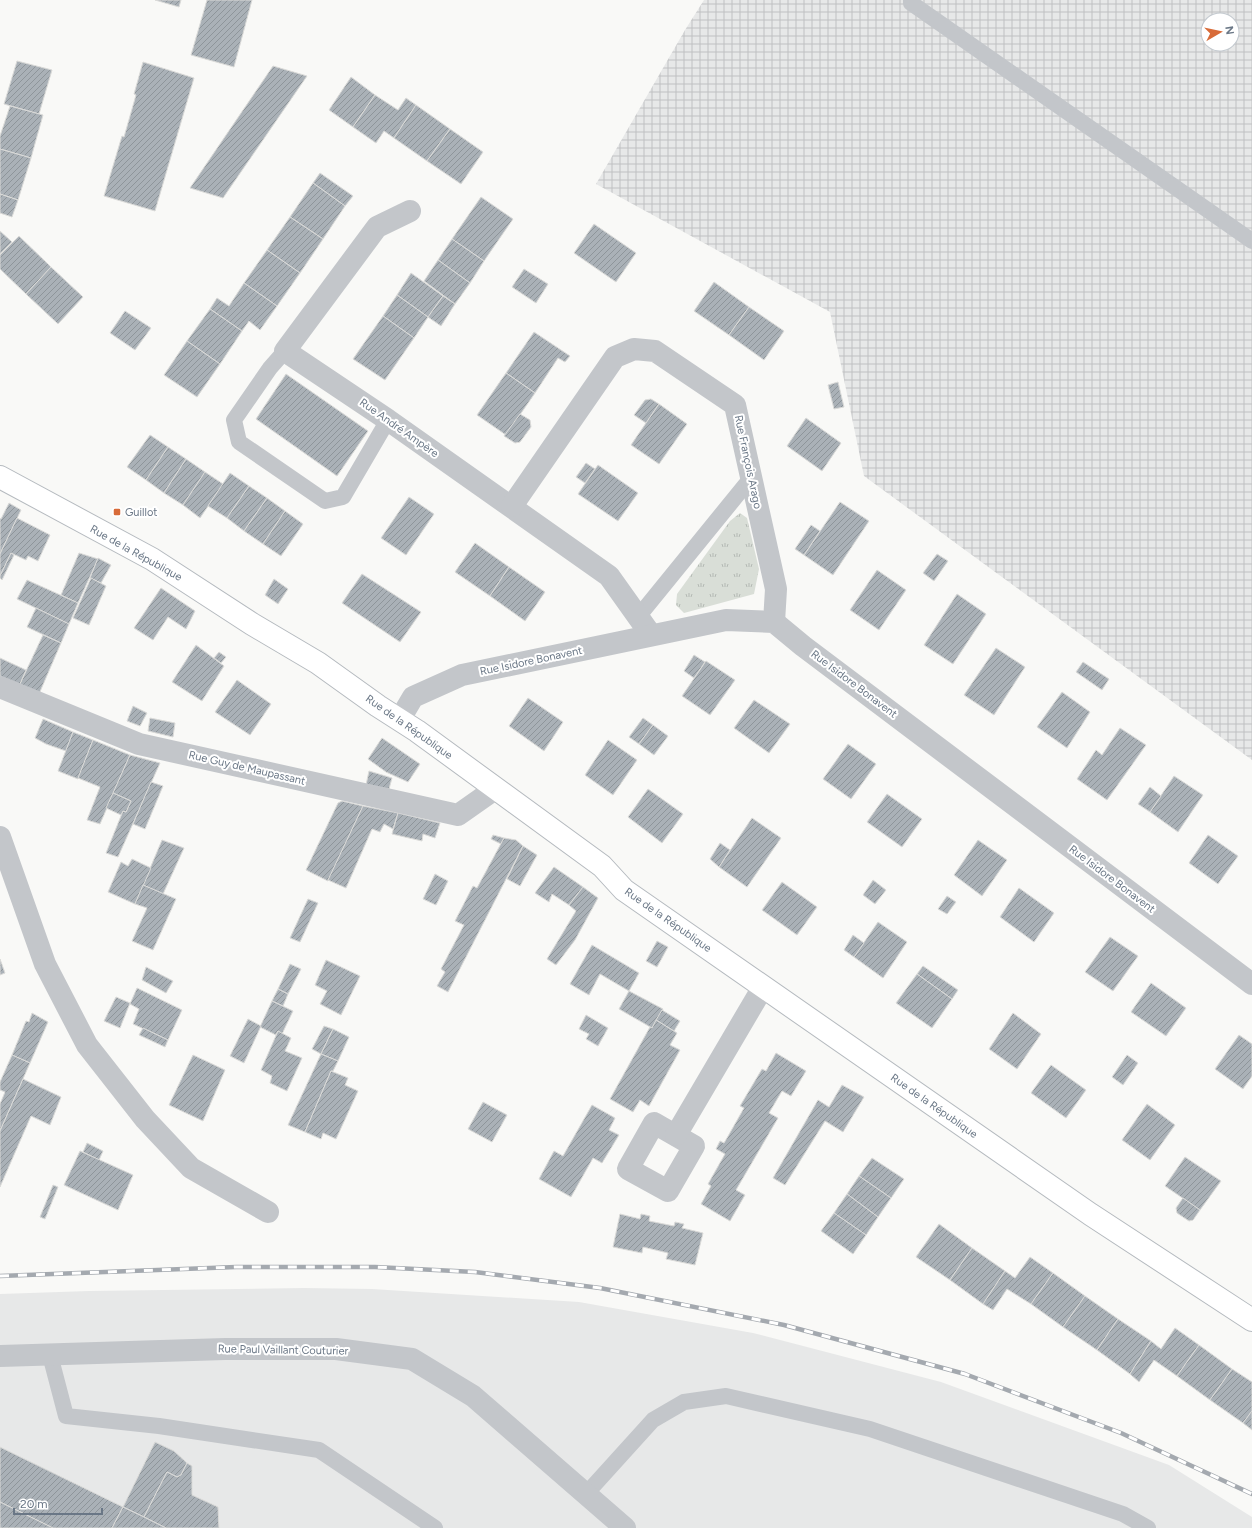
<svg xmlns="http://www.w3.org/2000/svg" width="1252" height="1528" font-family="Figtree,sans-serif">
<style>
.built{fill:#e7e8e8}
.industrial{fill:url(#industrial-grid);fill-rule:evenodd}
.grass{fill:url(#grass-tufts)}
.building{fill:url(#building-hatch);stroke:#dbdbd9}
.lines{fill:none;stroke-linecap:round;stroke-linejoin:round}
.secondary-casing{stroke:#b5babf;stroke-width:24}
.lane{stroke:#c3c6ca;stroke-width:16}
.street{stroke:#c3c6ca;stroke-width:22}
.secondary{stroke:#fff;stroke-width:22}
.rail-casing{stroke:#a4a9af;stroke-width:4.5}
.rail{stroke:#fff;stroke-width:3;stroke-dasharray:9;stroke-linecap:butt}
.poi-dot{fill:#d86b39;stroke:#fff;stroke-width:1.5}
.labels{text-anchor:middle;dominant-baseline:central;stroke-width:4;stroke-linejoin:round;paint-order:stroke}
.street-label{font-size:11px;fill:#6a7786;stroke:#fff}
.poi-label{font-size:11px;fill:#6a7786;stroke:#fff;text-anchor:start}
</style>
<defs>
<pattern id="industrial-grid" width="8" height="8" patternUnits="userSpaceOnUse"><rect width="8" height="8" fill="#e7e8e8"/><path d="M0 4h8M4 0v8" fill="none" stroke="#bfc1c2"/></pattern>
<pattern id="grass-tufts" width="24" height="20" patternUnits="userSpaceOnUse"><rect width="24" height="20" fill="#d9ded7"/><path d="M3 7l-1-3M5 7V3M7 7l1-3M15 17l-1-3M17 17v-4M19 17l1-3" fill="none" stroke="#b4b9b4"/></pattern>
<pattern id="building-hatch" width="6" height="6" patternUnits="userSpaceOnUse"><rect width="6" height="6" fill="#aab1b7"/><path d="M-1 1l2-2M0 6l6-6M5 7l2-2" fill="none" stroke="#8e959a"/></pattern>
</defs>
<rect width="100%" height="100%" fill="#f9f9f7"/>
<!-- built -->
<polygon class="built" points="304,1288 372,1289 579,1302 753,1333 941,1382 1169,1465 1252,1517 1252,1528 0,1528 0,1294 89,1291"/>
<!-- industrial -->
<path class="industrial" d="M704 0H1252V760L864 476 830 312 596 184 685 30ZM1208 20H1232V44H1208Z"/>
<!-- grass -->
<polygon class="grass" points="740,513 747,518 759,569 754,594 684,613 676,605 677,594 730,521"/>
<!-- building -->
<g class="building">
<polygon points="155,0 181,0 179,7"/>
<polygon points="207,0 252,0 234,67 191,55"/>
<polygon points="17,61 52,70 39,114 4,104"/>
<polygon points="143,62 194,78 155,211 104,196 122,136 124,137 136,95 134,94"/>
<polygon points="273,66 307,76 223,198 190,188"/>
<polygon points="351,77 375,95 353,127 329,110"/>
<polygon points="375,95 398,110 406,98 416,105 394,138 384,131 376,143 353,127"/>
<polygon points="416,105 450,129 427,161 394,138"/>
<polygon points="10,106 43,115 31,158 0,149 0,136"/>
<polygon points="450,129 483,152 461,184 427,161"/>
<polygon points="0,149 31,158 18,200 0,194"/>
<polygon points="320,173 353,196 345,206 313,183"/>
<polygon points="313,183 345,206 323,239 290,217"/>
<polygon points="0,194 18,200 12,217 0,213"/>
<polygon points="481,197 513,219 484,261 452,239"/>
<polygon points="290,217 323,239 300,273 267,250"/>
<polygon points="594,224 636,253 616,282 574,253"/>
<polygon points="0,231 12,242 0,254"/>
<polygon points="19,236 51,267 26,294 0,269 0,255"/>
<polygon points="452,239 484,261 470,283 438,260"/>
<polygon points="267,250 300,273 277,306 244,283"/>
<polygon points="438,260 470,283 455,304 424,281"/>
<polygon points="51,267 83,297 58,324 26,294"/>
<polygon points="524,269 548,284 536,303 512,287"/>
<polygon points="411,273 443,296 428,317 397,295"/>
<polygon points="714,282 749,307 729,335 694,311"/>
<polygon points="244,283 277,306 260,330 249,321 242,331 210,309 217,298 229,306"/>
<polygon points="397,295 428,317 414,338 383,316"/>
<polygon points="443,296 455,304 441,326 428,317"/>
<polygon points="749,307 784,331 764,360 729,335"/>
<polygon points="210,309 242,331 220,364 187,341"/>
<polygon points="125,311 151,328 135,350 110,333"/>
<polygon points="383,316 414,338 385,380 353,359"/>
<polygon points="534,332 570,356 565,362 558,358 535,393 506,373"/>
<polygon points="187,341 220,364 197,397 164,375"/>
<polygon points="506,373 535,393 506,435 477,415"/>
<polygon points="286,374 368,431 337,476 256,419"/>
<polygon points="838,382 844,407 834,409 828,385"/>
<polygon points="651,399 659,404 646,423 634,415 645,400"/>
<polygon points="659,404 687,424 659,464 631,445"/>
<polygon points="520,414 530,420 531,427 520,442 515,443 504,436"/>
<polygon points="806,418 841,443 822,471 787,446"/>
<polygon points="150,435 168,447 146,480 127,467"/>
<polygon points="168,447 186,459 164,493 146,480"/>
<polygon points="186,459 205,472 183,505 164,493"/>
<polygon points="586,463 595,469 585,483 576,477"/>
<polygon points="598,465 638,493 618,521 578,494"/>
<polygon points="205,472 223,484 200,518 183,505"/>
<polygon points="230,473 249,486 227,518 208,506"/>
<polygon points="249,486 267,498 244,531 227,518"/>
<polygon points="409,497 434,514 406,555 381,538"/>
<polygon points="267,498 285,511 263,544 244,531"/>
<polygon points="840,502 869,521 833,575 804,555"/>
<polygon points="9,503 21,510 0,554 0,518 1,519"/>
<polygon points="285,511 303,524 281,556 263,544"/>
<polygon points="17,518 50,535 38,561 28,556 26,560 11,553 0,576 0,554"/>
<polygon points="811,525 820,531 804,555 795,549"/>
<polygon points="475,543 509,567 490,596 455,572"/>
<polygon points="11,553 14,555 2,580 0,578 0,576"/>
<polygon points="79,553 98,559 78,603 61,595"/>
<polygon points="937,554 948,561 934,581 923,573"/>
<polygon points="98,558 111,565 101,583 90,578"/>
<polygon points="509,567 545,592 525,621 490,596"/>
<polygon points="877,570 906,590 879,630 850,610"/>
<polygon points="362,574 421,612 400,642 342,603"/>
<polygon points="91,578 106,586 89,625 73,618"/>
<polygon points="274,579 288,589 278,604 265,595"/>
<polygon points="27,580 78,603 69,624 17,599"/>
<polygon points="161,588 195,611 186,629 168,617 153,640 134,628"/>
<polygon points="957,594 986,614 953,664 924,645"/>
<polygon points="36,608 69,624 61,643 27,627"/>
<polygon points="43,635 61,643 39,694 19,686"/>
<polygon points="196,645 224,666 202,701 172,682"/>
<polygon points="996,648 1025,667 994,715 964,695"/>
<polygon points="219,652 226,657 221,663 214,658"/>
<polygon points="694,655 705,662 694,678 684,671"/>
<polygon points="0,658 26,670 19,686 0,676"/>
<polygon points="706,661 735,680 710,715 682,696"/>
<polygon points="1083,662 1109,679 1102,690 1076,672"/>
<polygon points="237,680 271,704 250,735 215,712"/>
<polygon points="1062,692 1090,712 1067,748 1037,727"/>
<polygon points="528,698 563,722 544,751 509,726"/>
<polygon points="754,700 790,724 769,753 734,728"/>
<polygon points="133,706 147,713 140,726 127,721"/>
<polygon points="150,718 175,723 173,737 148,731"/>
<polygon points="643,718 653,725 639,744 629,737"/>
<polygon points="43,719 73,732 66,751 46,744 35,738"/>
<polygon points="653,725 668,736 654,755 639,744"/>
<polygon points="1120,728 1146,745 1107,800 1077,779 1096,750 1102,755"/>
<polygon points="73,732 93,740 78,779 58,771"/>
<polygon points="382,738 420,764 408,782 386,772 368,759"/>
<polygon points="93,740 130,755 100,824 87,820 100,787 78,778"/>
<polygon points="608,740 637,760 613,795 585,775"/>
<polygon points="848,744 876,764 851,799 823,779"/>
<polygon points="130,755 160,763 118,857 106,853 123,811 126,812 131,801 113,793"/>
<polygon points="369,771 392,778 389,789 366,785"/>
<polygon points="1174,776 1203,795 1178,832 1150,812"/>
<polygon points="151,782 163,786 145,829 133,824"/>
<polygon points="1150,787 1161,796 1150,812 1138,804"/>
<polygon points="648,789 683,814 662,843 628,817"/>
<polygon points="113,793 131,801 126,812 123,811 121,815 106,808"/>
<polygon points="887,794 922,819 902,847 867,822"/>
<polygon points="342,801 363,806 328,881 306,870 338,803"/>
<polygon points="363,806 398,813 393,829 384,824 380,832 372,829 346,888 328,880"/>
<polygon points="398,813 440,823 435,838 423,834 422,841 392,834"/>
<polygon points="752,818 781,838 747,887 719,867"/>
<polygon points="493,835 504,838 501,844 491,839"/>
<polygon points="1208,835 1238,856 1218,884 1189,863"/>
<polygon points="504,838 516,840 523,846 448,992 437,986 445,972 441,969 464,925 455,921 473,886 477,888"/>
<polygon points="162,840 184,848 163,894 143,885"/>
<polygon points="978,840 1007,860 982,896 954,875"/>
<polygon points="720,843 730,850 719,867 710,859"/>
<polygon points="523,846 537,855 520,886 507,879"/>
<polygon points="132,859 151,868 135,904 108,892 121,862 128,866"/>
<polygon points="554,867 583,887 569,905 552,894 549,902 535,893"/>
<polygon points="435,874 448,881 436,905 423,899"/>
<polygon points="873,880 886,890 875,904 863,895"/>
<polygon points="782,882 817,907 797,935 762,910"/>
<polygon points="143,885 176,899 153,950 132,941 147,908 135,904"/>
<polygon points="583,887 598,898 575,940 556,965 547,959 576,911 569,905"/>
<polygon points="1019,888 1054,913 1034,942 1000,917"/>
<polygon points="947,896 956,902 947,914 938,909"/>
<polygon points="308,899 318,903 300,942 290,938"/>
<polygon points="878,922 907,942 883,978 854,957"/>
<polygon points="853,935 864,943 854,957 844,950"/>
<polygon points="1110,937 1138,956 1113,991 1085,972"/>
<polygon points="657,941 668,947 657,967 646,961"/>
<polygon points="592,945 639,973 629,991 600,974 589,995 570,984"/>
<polygon points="0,959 5,973 0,975"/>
<polygon points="326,960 360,976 341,1015 320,1004 327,991 315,985"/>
<polygon points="290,964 301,969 288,994 278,989"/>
<polygon points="923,966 958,990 952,999 917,974"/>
<polygon points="146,967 173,981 166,993 142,980"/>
<polygon points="917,974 952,999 932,1028 896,1003"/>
<polygon points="1151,983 1186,1008 1166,1036 1131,1012"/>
<polygon points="137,988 182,1010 168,1040 133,1024 139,1009 130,1004"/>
<polygon points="278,989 288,994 283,1006 272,1001"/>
<polygon points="629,991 663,1009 652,1028 619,1009"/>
<polygon points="116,997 130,1003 120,1028 104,1021"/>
<polygon points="272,1001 293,1011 282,1034 278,1031 276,1035 260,1027"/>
<polygon points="662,1010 680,1021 674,1031 656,1020"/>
<polygon points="32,1013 48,1022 30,1063 12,1055 26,1021 29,1022"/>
<polygon points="1013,1013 1041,1034 1017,1069 989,1049"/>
<polygon points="586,1015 608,1028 598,1046 586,1039 589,1034 579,1029"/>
<polygon points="248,1019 261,1026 244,1063 230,1056"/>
<polygon points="656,1020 677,1033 670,1045 680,1050 649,1106 640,1100 633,1112 610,1099 650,1027 652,1028"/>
<polygon points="324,1026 333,1029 321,1054 312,1049"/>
<polygon points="143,1028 168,1040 165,1047 139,1035"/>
<polygon points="333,1029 349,1037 338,1061 321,1054"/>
<polygon points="278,1031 291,1038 285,1051 302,1058 287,1091 270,1083 272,1076 261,1070"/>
<polygon points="1239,1035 1252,1044 1252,1076 1243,1089 1215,1069"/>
<polygon points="776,1053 806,1071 791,1096 782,1091 769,1113 778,1118 736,1190 745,1195 730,1221 701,1204 711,1186 708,1184 725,1154 716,1149 720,1141 724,1143 727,1138 744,1108 740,1106 762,1069 766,1071"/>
<polygon points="321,1054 338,1061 333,1071 331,1071 305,1132 288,1125"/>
<polygon points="12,1055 30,1063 0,1131 0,1104 5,1092 0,1090 0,1082"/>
<polygon points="193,1055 225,1070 203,1121 169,1105"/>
<polygon points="1127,1055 1138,1063 1123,1085 1112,1077"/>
<polygon points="1051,1065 1086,1090 1066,1118 1031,1093"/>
<polygon points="331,1071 348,1078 345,1085 358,1091 336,1139 323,1133 321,1139 305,1132"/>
<polygon points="23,1079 61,1097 50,1125 31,1116 0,1187 0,1131"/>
<polygon points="842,1085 864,1097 843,1132 825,1121 785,1185 773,1178 818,1100 829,1107"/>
<polygon points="483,1102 507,1115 492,1142 468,1129"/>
<polygon points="1147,1104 1175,1125 1150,1160 1122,1140"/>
<polygon points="592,1105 615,1118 609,1130 619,1135 602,1163 593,1158 571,1197 539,1179 554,1151 563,1156"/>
<polygon points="87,1143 103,1151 99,1160 83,1152"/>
<polygon points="80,1151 133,1175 118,1210 64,1185"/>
<polygon points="1185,1157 1221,1181 1200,1210 1165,1186"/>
<polygon points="872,1158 904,1179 891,1198 859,1176"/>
<polygon points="859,1176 891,1198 878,1217 847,1194"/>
<polygon points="53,1185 58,1187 45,1219 40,1217"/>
<polygon points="847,1194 878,1217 866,1235 834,1213"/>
<polygon points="1183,1198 1200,1210 1193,1220 1189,1221 1177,1213 1176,1208"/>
<polygon points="834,1213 866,1235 853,1254 821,1231"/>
<polygon points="620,1214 640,1219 641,1214 650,1216 649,1221 674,1226 675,1222 684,1224 682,1228 703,1233 695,1265 666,1259 668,1253 643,1247 642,1253 613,1247"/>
<polygon points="939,1224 972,1248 950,1280 916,1257"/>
<polygon points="972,1248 1005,1271 983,1304 950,1280"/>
<polygon points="1030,1257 1053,1273 1031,1304 1007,1289 993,1310 983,1304 1005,1271 1015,1278"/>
<polygon points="1053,1273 1085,1296 1063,1327 1031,1304"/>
<polygon points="1085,1296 1118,1319 1097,1350 1063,1327"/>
<polygon points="1118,1319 1151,1341 1130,1374 1097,1350"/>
<polygon points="1175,1328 1199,1345 1177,1376 1154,1360 1139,1382 1130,1374 1151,1341 1161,1349"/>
<polygon points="1199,1345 1232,1369 1210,1400 1177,1376"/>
<polygon points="1232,1369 1252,1382 1252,1411 1243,1423 1210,1400"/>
<polygon points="1252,1411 1252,1430 1243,1423"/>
<polygon points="155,1442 174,1451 187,1463 181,1475 177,1477 167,1472 144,1517 123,1507"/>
<polygon points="0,1447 123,1507 112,1528 53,1528 0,1502"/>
<polygon points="187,1463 192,1466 192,1495 218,1507 219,1528 166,1528 144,1517 167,1472 177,1477 181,1475"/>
<polygon points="0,1502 53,1528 0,1528"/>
<polygon points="123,1507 144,1517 166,1528 112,1528"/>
</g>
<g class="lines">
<defs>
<polyline id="secondary" points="0,477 152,559 252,624 318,663 378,706 417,731 602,866 624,890 1090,1214 1252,1320"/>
</defs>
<!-- secondary casing -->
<use href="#secondary" class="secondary-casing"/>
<!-- lane -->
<g class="lane">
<polyline points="911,0 911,3 1252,241"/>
<polyline points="285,351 270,368 234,420 239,442 325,501 343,497 388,420"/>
<polyline points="638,617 751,478"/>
<polyline points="50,1355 66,1416 159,1426 319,1450 435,1528"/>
<polyline points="586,1494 653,1420 684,1402 726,1396 870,1429 1123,1514 1148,1528"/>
</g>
<!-- street -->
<g class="street">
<polyline points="410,211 377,227 285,351 388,420 609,576 651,635"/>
<polyline points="512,506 615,357 634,349 655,351 735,405 776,589 774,622"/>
<polyline points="0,687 139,744 458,815 495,789"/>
<polyline points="400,719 413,697 462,675 726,620 774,622 803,646 1252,984"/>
<polyline points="0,837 45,964 87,1045 145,1119 191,1168 268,1212"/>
<polygon points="654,1123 694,1146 668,1191 628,1169"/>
<polyline points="676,1135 763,987"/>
<polyline points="0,1356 225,1349 336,1349 412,1359 473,1396 625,1528"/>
</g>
<!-- secondary -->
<use href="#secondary" class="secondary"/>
<defs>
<polyline id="rail" points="0,1276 236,1267 375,1267 475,1272 600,1288 784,1325 965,1374 1121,1433 1252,1494"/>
</defs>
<!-- rail casing -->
<use href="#rail" class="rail-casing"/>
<!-- rail -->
<use href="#rail" class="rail"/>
</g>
<!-- markers -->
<rect class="poi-dot" x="113" y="508" width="8" height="8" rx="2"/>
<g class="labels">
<!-- street labels -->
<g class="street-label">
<text transform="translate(399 428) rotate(35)">Rue André Ampère</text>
<text transform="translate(748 462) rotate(78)">Rue François Arago</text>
<text transform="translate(136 553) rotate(29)">Rue de la République</text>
<text transform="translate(531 661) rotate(-12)">Rue Isidore Bonavent</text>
<text transform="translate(854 684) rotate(37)">Rue Isidore Bonavent</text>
<text transform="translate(409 727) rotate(35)">Rue de la République</text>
<text transform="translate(247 768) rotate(13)">Rue Guy de Maupassant</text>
<text transform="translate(1112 879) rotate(37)">Rue Isidore Bonavent</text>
<text transform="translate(668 920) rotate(35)">Rue de la République</text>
<text transform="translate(934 1106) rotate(35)">Rue de la République</text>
<text transform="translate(283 1350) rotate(1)">Rue Paul Vaillant Couturier</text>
</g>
<!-- poi labels -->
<g class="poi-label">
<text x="125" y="512">Guillot</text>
</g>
</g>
<!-- north arrow -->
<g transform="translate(1220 32) rotate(81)"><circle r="19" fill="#ffffff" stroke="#c3c9cf"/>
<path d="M0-3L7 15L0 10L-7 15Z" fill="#d86b39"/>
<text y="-6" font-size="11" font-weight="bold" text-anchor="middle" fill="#6a7786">N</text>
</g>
<!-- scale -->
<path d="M14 1508v6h88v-6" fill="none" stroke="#6a7786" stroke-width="2"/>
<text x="20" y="1508" font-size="12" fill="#6a7786" stroke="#ffffff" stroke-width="3" paint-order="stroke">20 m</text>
</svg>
